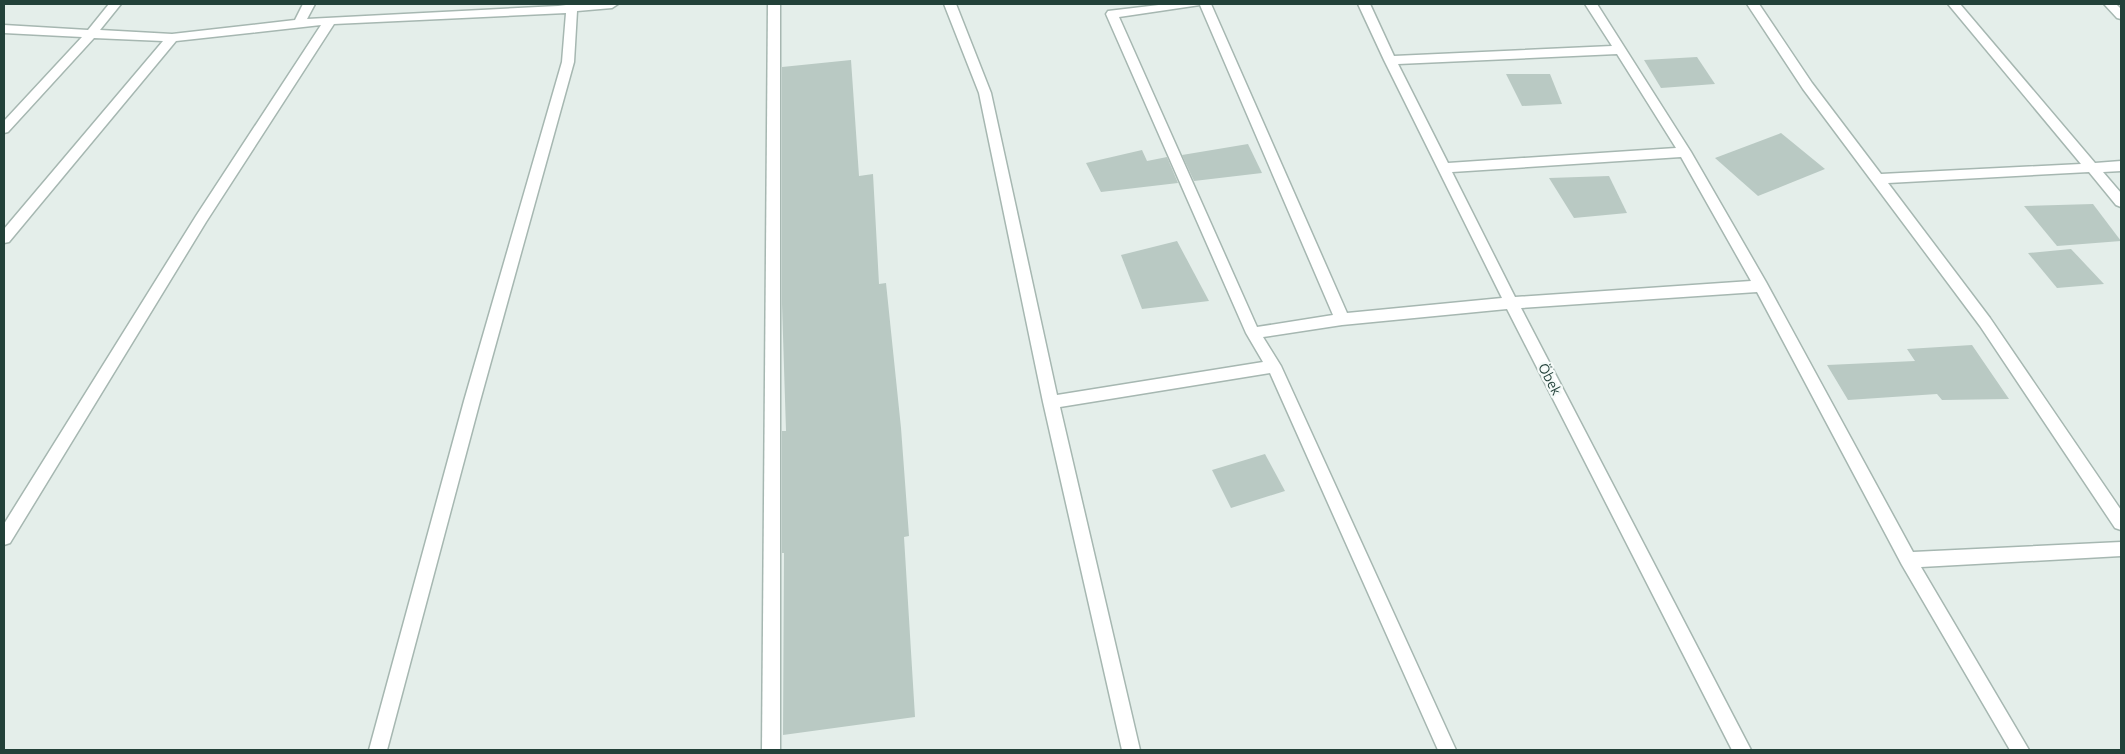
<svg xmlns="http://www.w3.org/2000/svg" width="2125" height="754" font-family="Ubuntu,sans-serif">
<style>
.building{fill:#b9c9c3}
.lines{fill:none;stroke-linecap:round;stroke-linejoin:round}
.street-casing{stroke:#a6b7b1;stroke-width:3}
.street{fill:#fff;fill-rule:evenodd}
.labels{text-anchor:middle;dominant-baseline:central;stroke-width:4.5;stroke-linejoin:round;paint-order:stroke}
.street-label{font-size:14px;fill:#224139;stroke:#f5faf8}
</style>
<rect width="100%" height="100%" fill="#e4eeea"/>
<!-- building -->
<g class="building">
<polygon points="1697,57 1715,84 1661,88 1644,60"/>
<polygon points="851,60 859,176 873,174 879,284 886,283 901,428 909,536 904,537 915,717 783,735 784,553 782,553 782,431 786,431 782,304 782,67"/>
<polygon points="1506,74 1550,74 1562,104 1522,106"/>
<polygon points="1781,133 1825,169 1758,196 1715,158"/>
<polygon points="1248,144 1262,173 1194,181 1182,155"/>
<polygon points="1142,150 1147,161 1167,157 1178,183 1101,192 1086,163"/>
<polygon points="1609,176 1627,213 1574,218 1549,178"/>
<polygon points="2093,204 2121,241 2057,246 2024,206"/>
<polygon points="1177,241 1209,301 1142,309 1121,255"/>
<polygon points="2071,249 2104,284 2057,288 2028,253"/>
<polygon points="1972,345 2009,399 1942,400 1937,394 1848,400 1827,365 1915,361 1907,349"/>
<polygon points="1265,454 1285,491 1231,508 1212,470"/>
</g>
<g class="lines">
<defs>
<g id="street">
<polygon points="109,4 121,4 100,30 172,34 295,20 303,4 315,4 307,19 558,6 566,5 566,4 618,4 612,8 577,11 574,62 480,401 387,750 369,750 464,401 562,62 566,13 334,24 206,222 10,543 4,545 4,524 196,216 321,25 176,41 9,242 4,243 4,229 163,41 94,38 8,132 4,133 4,121 82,37 4,33 4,25 88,30"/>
<polygon points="768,4 780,4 780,750 762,750"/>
<path d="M944 4H956L991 93 1057 395 1263 362 1246 333 1106 14 1108 11 1167 4H1211L1347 313 1502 298 1384 60 1358 4H1370L1394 56 1612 46 1585 4H1597L1691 152 1766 282 1913 552 2121 542V556L1921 567 2029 750H2010L1902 565 1757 292 1521 308 1751 750H1732L1507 309 1342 325 1263 337 1281 366 1456 750H1438L1270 373 1060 407 1140 750H1122L1043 402 979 93ZM1200 5 1333 315 1257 327 1119 17ZM1617 54 1676 148 1448 163 1398 64ZM1681 157 1751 281 1515 297 1452 172Z"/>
<polygon points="1747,4 1759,4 1812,83 1881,174 2081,164 1948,4 1960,4 2095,163 2121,161 2121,171 2103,172 2121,193 2121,207 2116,205 2089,172 1888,183 1990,318 2121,510 2121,530 2115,528 1980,326 1803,89"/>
<polygon points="2104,4 2116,4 2121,9 2121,19 2117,18"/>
</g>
</defs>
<!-- street casing -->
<use href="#street" class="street-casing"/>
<!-- street -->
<use href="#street" class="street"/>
</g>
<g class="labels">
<!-- street labels -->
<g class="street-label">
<text transform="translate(1550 379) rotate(63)">Öbek</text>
</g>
</g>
<!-- border -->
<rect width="2125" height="754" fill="none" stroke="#224139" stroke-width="10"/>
</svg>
